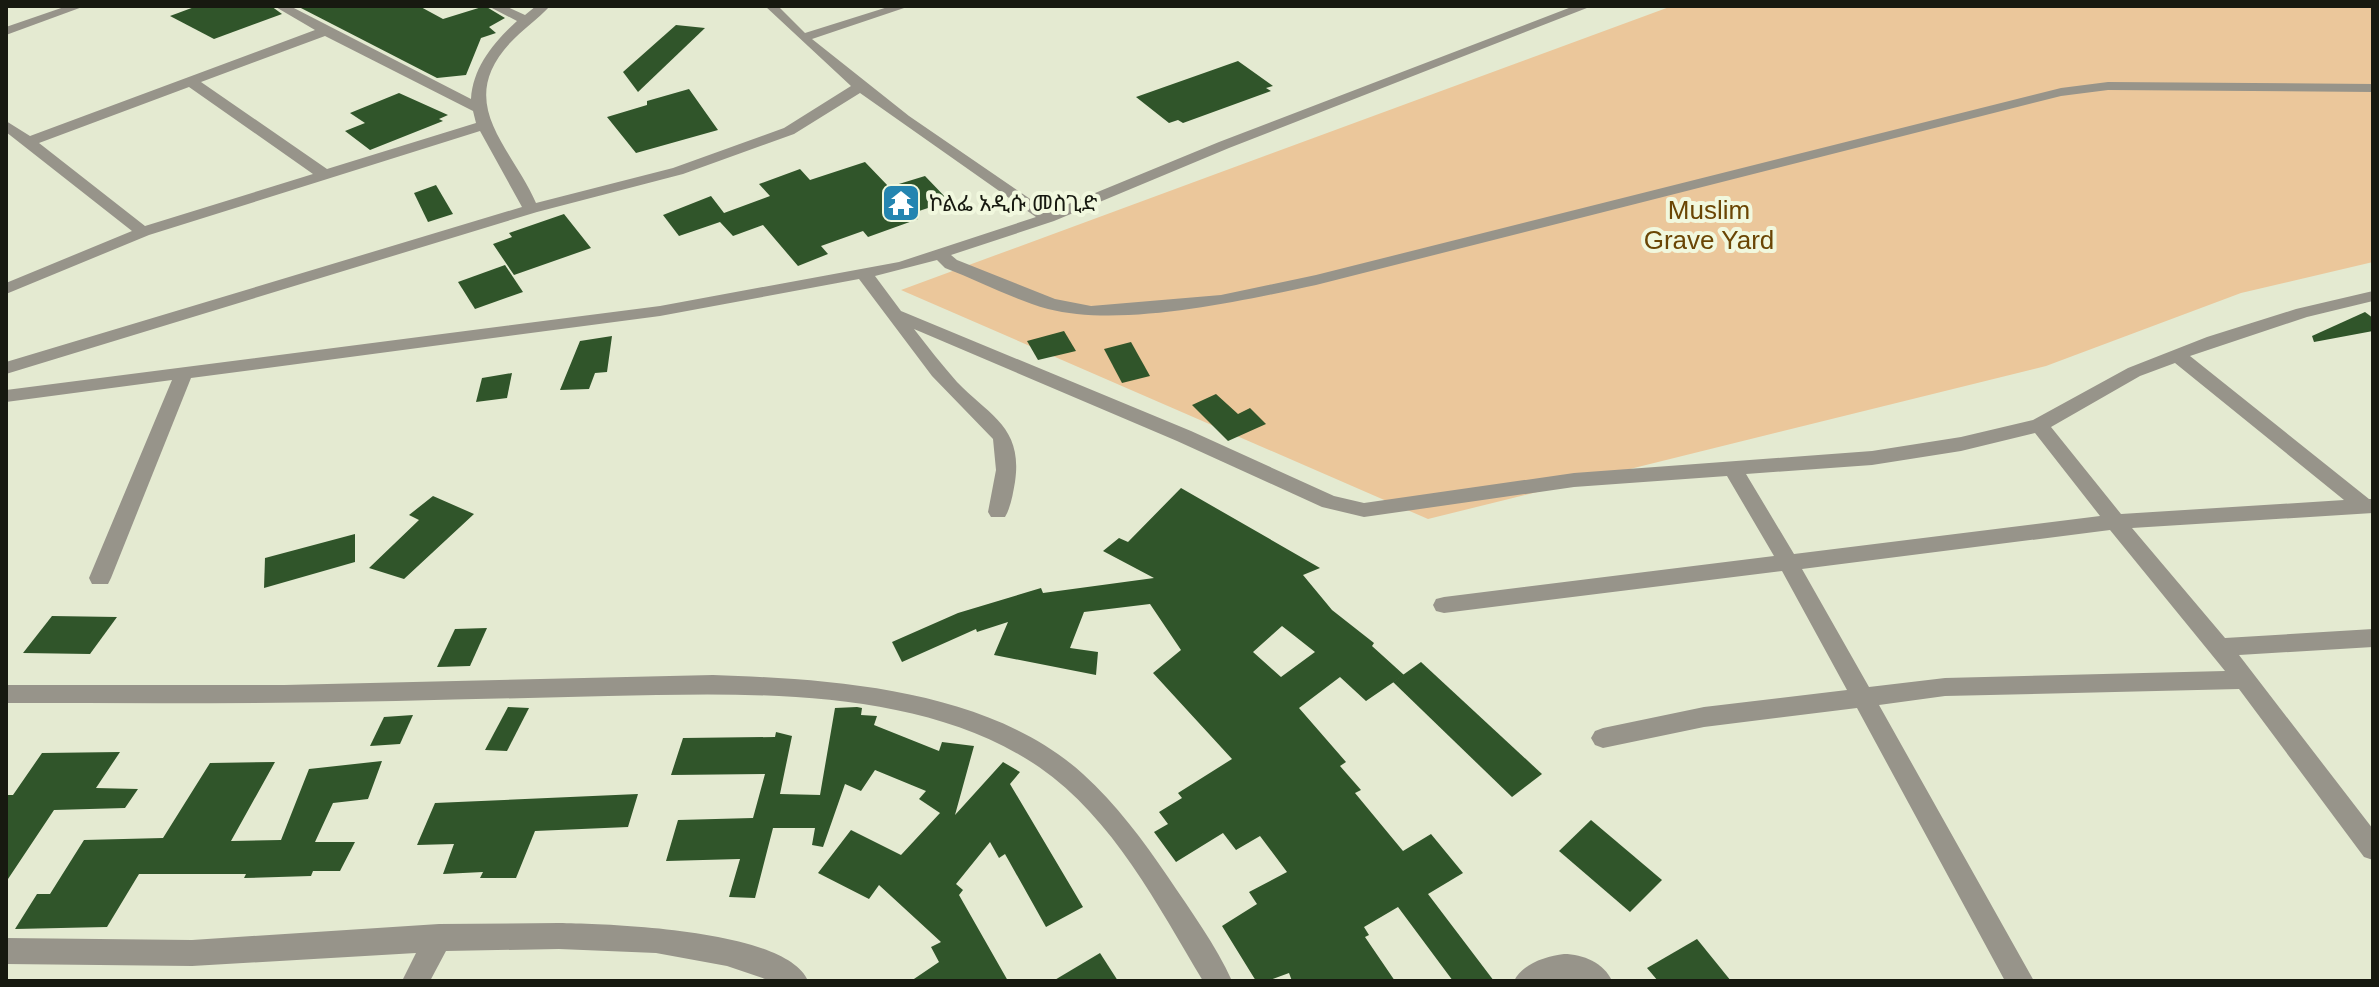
<svg xmlns="http://www.w3.org/2000/svg" width="2379" height="987" font-family="Helvetica,'Noto Sans Ethiopic',sans-serif">
<style>
.green{fill:#ebc79b}
.building{fill:#30552a;fill-rule:evenodd}
.lines{fill:none;stroke-linecap:round;stroke-linejoin:round}
.minor{fill:#97948a;fill-rule:evenodd}
.labels{text-anchor:middle;dominant-baseline:central;stroke-width:8;stroke-linejoin:round;paint-order:stroke}
.far-poi-label{font-size:22px;fill:#171910;stroke:#f1f8de;text-anchor:start}
.park-label{font-size:26px;fill:#6a4504;stroke:#f1f8de}
</style>
<rect width="100%" height="100%" fill="#e4ead1"/>
<!-- green -->
<polygon class="green" points="1672,6 2373,6 2373,262 2241,293 2046,366 1428,519 901,290"/>
<!-- building -->
<g class="building">
<polygon points="197,6 271,6 282,14 214,39 170,16"/>
<polygon points="297,6 419,6 443,19 485,6 505,18 489,27 496,33 481,38 466,75 437,78"/>
<polygon points="676,25 705,28 638,92 623,72"/>
<polygon points="1238,61 1273,86 1266,88 1271,91 1183,123 1178,120 1169,123 1136,97"/>
<polygon points="689,89 718,130 636,153 607,117 647,105 647,101"/>
<polygon points="399,93 448,115 439,119 443,121 370,150 345,131 365,123 350,113"/>
<polygon points="865,162 889,187 925,176 949,201 913,213 918,219 868,237 863,231 821,246 828,254 798,266 763,225 733,236 720,222 679,236 663,215 711,196 724,213 770,196 759,184 800,169 810,180"/>
<polygon points="436,185 453,214 428,222 414,193"/>
<polygon points="564,214 591,248 514,275 493,244 512,237 509,233"/>
<polygon points="505,265 523,292 475,309 458,282"/>
<polygon points="2365,312 2373,318 2373,331 2314,342 2312,336"/>
<polygon points="1064,331 1076,351 1038,360 1027,341"/>
<polygon points="612,336 607,372 595,373 589,389 560,390 580,341"/>
<polygon points="1131,342 1150,376 1122,383 1104,349"/>
<polygon points="512,373 507,398 476,402 482,378"/>
<polygon points="1216,394 1238,414 1250,408 1266,424 1228,441 1192,405"/>
<path d="M1181 488 1320 568 1303 575 1332 610 1374 643 1372 646 1404 675 1366 701 1340 677 1299 708 1346 762 1340 766 1361 790 1355 793 1403 851 1431 834 1463 873 1428 894 1494 981H1453L1398 907 1364 927 1369 935 1365 937 1395 981H1292L1289 973 1267 981H1256L1222 926 1257 904 1249 892 1287 872 1260 836 1236 850 1223 833 1176 862 1154 832 1168 824 1159 812 1182 798 1178 793 1232 759 1153 673 1181 650 1150 604 1084 612 1070 648 1098 652 1096 675 994 655 1008 622 977 632 976 629 902 662 892 642 958 613 1041 588 1043 593 1154 578 1103 551 1119 538 1128 542ZM1282 626 1315 652 1281 677 1253 652Z"/>
<polygon points="433,496 474,514 404,579 369,568 419,520 409,515"/>
<polygon points="355,534 355,562 264,588 265,558"/>
<polygon points="52,616 117,617 90,654 23,653"/>
<polygon points="487,628 470,666 437,667 455,629"/>
<polygon points="1421,662 1542,774 1512,797 1393,682"/>
<polygon points="508,707 529,708 507,751 485,750"/>
<polygon points="857,707 862,708 861,715 877,716 874,725 939,751 942,742 974,746 955,815 1003,762 1020,772 1010,784 1083,907 1046,927 1005,854 999,858 990,842 956,884 963,890 959,895 1008,981 911,981 939,962 931,947 941,942 879,885 869,899 818,873 851,830 901,855 940,813 919,799 926,791 875,770 861,791 845,784 823,847 812,845 815,828 773,828 755,898 729,897 740,859 666,861 678,820 753,818 765,774 671,775 683,738 775,737 776,732 792,736 780,794 820,795 835,708"/>
<polygon points="413,715 400,744 370,746 384,717"/>
<polygon points="120,752 96,788 138,789 125,808 54,810 6,882 6,795 13,795 42,753"/>
<polygon points="382,761 368,799 333,803 315,842 355,842 340,871 313,871 311,876 244,878 246,874 139,874 107,927 15,929 37,894 50,894 84,840 163,838 210,763 275,762 231,841 281,840 309,769"/>
<polygon points="638,794 628,827 535,831 516,878 480,878 483,872 443,874 454,844 417,845 435,803"/>
<polygon points="1591,820 1662,880 1630,912 1559,851"/>
<polygon points="1697,939 1731,981 1658,981 1647,968"/>
<polygon points="1100,953 1118,981 1053,981"/>
</g>
<g class="lines">
<!-- minor -->
<g class="minor">
<polygon points="67,6 85,6 6,35 6,27"/>
<path d="M274 6H290L471 99C473 67 494 42 517 21L488 6H505L525 15 536 6H550C538 19 522 30 510 43 454 104 511 146 536 203L673 168 784 128 851 86 765 6H778L805 33 891 6H910L812 39 909 116 1049 212 1219 142 1574 6H1592L1229 148 1054 221 951 255 957 260 1055 299 1091 306 1221 295 1316 275 2061 88 2108 82 2373 84V92L2108 90 2061 96 1316 285C1241 301 1122 328 1048 309 1013 299 979 281 945 268L937 260 875 276 901 311 1191 431 1334 496 1364 503 1574 473 1872 451 1961 437 2033 420 2128 368 2207 337 2296 309 2373 291V301L2307 317 2190 356 2369 499H2373V513L2132 528 2225 638 2373 629V647L2239 655 2373 829V860L2364 857 2239 689 1945 696 1879 705 2034 981H2005L1857 708 1704 727 1603 748 1595 745 1591 738 1595 731 1603 728 1704 707 1847 690 1782 571 1444 613 1436 611 1433 605 1436 599 1444 597 1774 556 1727 476 1574 487 1364 517 1322 507 1177 441 914 329C928 347 942 365 957 382 990 416 1023 427 1015 482 1013 493 1011 507 1005 517H991L988 512 996 470 993 439 932 376 859 279 660 316 191 378 111 578 108 584H92L89 578 172 380 6 402V390L660 306 899 262 1036 217 860 93 794 134 683 174 537 212 6 374V362L522 207 480 131 149 235 6 294V283L132 231 6 132V121L30 136 315 30ZM325 36 473 111 476 123 327 169 201 82ZM189 87 313 174 145 226 39 143ZM2175 363 2344 500 2121 514 2051 427 2140 376ZM2035 433 2100 516 1794 554 1746 474 1872 465 1961 451ZM2110 530 2225 671 1945 678 1869 687 1802 569Z"/>
<path d="M713 675C834 679 989 689 1083 774 1116 804 1143 840 1168 877 1190 910 1216 945 1232 981H1203C1158 906 1113 818 1039 767 920 686 746 693 608 696 538 698 467 699 396 701 266 704 136 703 6 703V685H284Z"/>
<path d="M559 923C609 924 786 929 808 981H771L727 966 656 953 559 949 446 951 430 981H402L416 953 192 966 6 964V938L192 940 439 924Z"/>
<path d="M1564 954C1583 954 1604 963 1612 981H1514C1522 964 1546 956 1564 954Z"/>
</g>
</g>
<!-- icons -->
<defs>
<symbol id="temple-square" viewBox="-11 -11 22 22"><rect x="-9" y="-9" width="18" height="18" rx="4" fill="#2485b0" stroke="#f1f8de"/><path d="M0-6L5-2H3V0L6.5 2.5H4V6H1.5V3h-3V6H-4V2.5H-6.5L-3 0V-2H-5Z" fill="#fff"/></symbol>
</defs>
<g fill-rule="evenodd">
<use href="#temple-square" x="879" y="181" width="44" height="44"/>
</g>
<g class="labels">
<!-- far-poi labels -->
<g class="far-poi-label">
<text x="929" y="203">ኮልፌ አዲሱ መስጊድ</text>
</g>
<!-- park labels -->
<g class="park-label">
<text x="1709" y="210">Muslim<tspan x="1709" dy="30">Grave Yard</tspan></text>
</g>
</g>
<!-- border -->
<rect width="2379" height="987" fill="none" stroke="#171910" stroke-width="16"/>
</svg>
